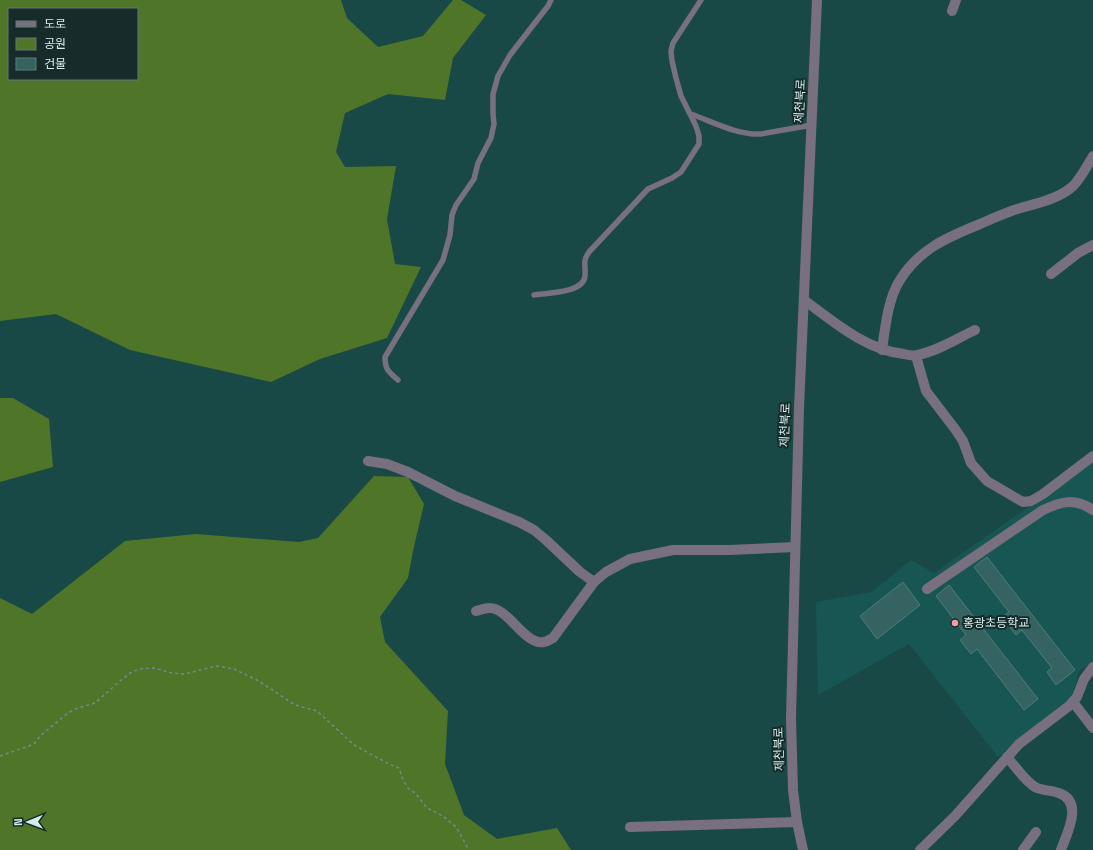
<svg xmlns="http://www.w3.org/2000/svg" width="1093" height="850" font-family="'Space Grotesk','Noto Sans KR',sans-serif">
<style>
.built{fill:#185654}
.green{fill:#4f7529;fill-rule:evenodd}
.building{fill:#346361;stroke:#4e7d7b}
.lines{fill:none;stroke-linecap:round;stroke-linejoin:round}
.path{stroke:#698f8d;stroke-width:1.5;stroke-dasharray:3 3;stroke-linecap:butt}
.service{stroke:#78707e;stroke-width:5.5}
.minor{stroke:#78707e;stroke-width:10}
.tertiary{stroke:#78707e;stroke-width:10}
.poi-dot{fill:#f49aa6;stroke:#172b2a;stroke-width:1.5}
.labels{text-anchor:middle;dominant-baseline:central;stroke-width:4;stroke-linejoin:round;paint-order:stroke}
.street-label{font-size:12px;fill:#d4eceb;stroke:#172b2a}
.poi-label{font-size:12px;fill:#d4eceb;stroke:#172b2a;text-anchor:start}
</style>
<rect width="100%" height="100%" fill="#194947"/>
<!-- built -->
<polygon class="built" points="1093,462 1093,662 1079,671 1073,696 998,757 909,644 818,695 816,602 872,592 911,560 934,573"/>
<!-- green -->
<g class="green">
<path d="M0 0H341L347 18 378 47 423 36 453 0H461L486 15 453 58 445 100 388 94 345 113 336 152 345 167 396 166 387 219 395 264 421 267 387 338 320 359 271 382 130 350 56 314 0 321ZM9 9H137V79H9Z"/>
<polygon points="0,398 13,398 49,419 53,467 0,482"/>
<polygon points="374,476 408,477 424,504 413,551 408,578 380,617 385,642 448,711 445,764 464,815 497,839 557,828 571,850 0,850 0,598 32,614 125,541 196,534 299,542 318,538"/>
</g>
<!-- building -->
<g class="building">
<polygon points="987,557 1075,670 1056,685 1047,672 1052,668 1022,630 1016,635 1002,617 1009,612 974,567"/>
<polygon points="903,582 920,605 877,639 860,616"/>
<polygon points="949,585 1038,699 1024,710 977,649 971,654 960,640 966,635 936,596"/>
</g>
<g class="lines">
<!-- path -->
<polyline class="path" points="0,756 29,746 35,743 40,736 68,713 75,709 95,703 120,681 130,673 139,669 154,668 172,673 185,674 216,666 234,669 257,680 295,705 317,711 354,745 389,764 399,768 403,780 408,788 416,794 427,808 443,816 456,827 469,850"/>
<!-- service -->
<g class="service">
<path d="M691 114C713 122 737 135 761 134L812 125"/>
<path d="M534 295C547 293 584 293 585 276 586 265 582 262 589 252L648 189 672 178 681 172 699 144V136L696 126 681 96 676 78 672 61 671 51 673 43 701 0"/>
<path d="M398 380C389 372 385 370 385 357L443 260 450 235 452 215 456 205 474 179 478 163 491 138 494 124 493 114V94L498 76 510 55 548 6 551 0"/>
</g>
<!-- minor -->
<g class="minor">
<polyline points="952,11 956,0"/>
<polyline points="1051,274 1078,253 1093,245"/>
<path d="M804 300C834 322 866 350 904 354 908 355 913 356 917 355 936 352 958 338 975 330"/>
<path d="M882 350C885 329 888 298 900 280 919 249 948 237 980 224 991 219 1003 214 1014 210 1033 204 1058 200 1073 186 1081 178 1087 166 1093 156"/>
<polyline points="916,356 926,391 955,429 963,441 971,463 987,481 1016,498 1023,502 1031,501 1043,494 1093,456"/>
<polyline points="368,461 387,464 408,472 455,496 519,522 534,530 546,540 580,572 594,582"/>
<path d="M927 589 1043 510C1062 501 1075 498 1093 510"/>
<path d="M476 611C480 610 485 608 489 608 508 607 525 646 544 642 547 642 550 639 553 638L594 582 606 572 630 559 673 550H729L795 547"/>
<polyline points="1073,702 1093,728"/>
<path d="M1007 757C1016 767 1024 780 1035 787 1043 791 1051 790 1059 793 1084 802 1067 833 1061 850"/>
<polyline points="630,827 797,822"/>
<polyline points="920,850 955,816 1019,744 1069,706 1077,697 1084,679 1093,667"/>
<polyline points="1023,850 1036,832"/>
</g>
<!-- tertiary -->
<polyline class="tertiary" points="803,850 797,822 793,790 791,719 799,408 817,0"/>
</g>
<!-- markers -->
<circle class="poi-dot" cx="955" cy="623" r="4"/>
<g class="labels">
<!-- street labels -->
<g class="street-label">
<text transform="translate(800 101) rotate(-87)">제천북로</text>
<text transform="translate(785 425) rotate(-88)">제천북로</text>
<text transform="translate(779 749) rotate(-91)">제천북로</text>
</g>
<!-- poi labels -->
<g class="poi-label">
<text x="963" y="623">홍광초등학교</text>
</g>
</g>
<!-- legend -->
<rect x="8" y="8" width="130" height="72" fill="#172b2a" stroke="#637877"/>
<rect x="16" y="21" width="20" height="6" fill="#78707e" stroke="#637877"/>
<text x="44" y="28" font-size="12" fill="#d4eceb">도로</text>
<rect x="16" y="38" width="20" height="12" fill="#4f7529" stroke="#637877"/>
<text x="44" y="48" font-size="12" fill="#d4eceb">공원</text>
<rect x="16" y="58" width="20" height="12" fill="#346361" stroke="#637877"/>
<text x="44" y="68" font-size="12" fill="#d4eceb">건물</text>
<!-- north arrow -->
<g transform="translate(28 822) rotate(269)" stroke="#172b2a" stroke-width="3" paint-order="stroke">
<path d="M0-3L7 15L0 10L-7 15Z" fill="#d4eceb"/>
<text y="-6" font-size="11" font-weight="bold" text-anchor="middle" fill="#d4eceb">N</text>
</g>
</svg>
